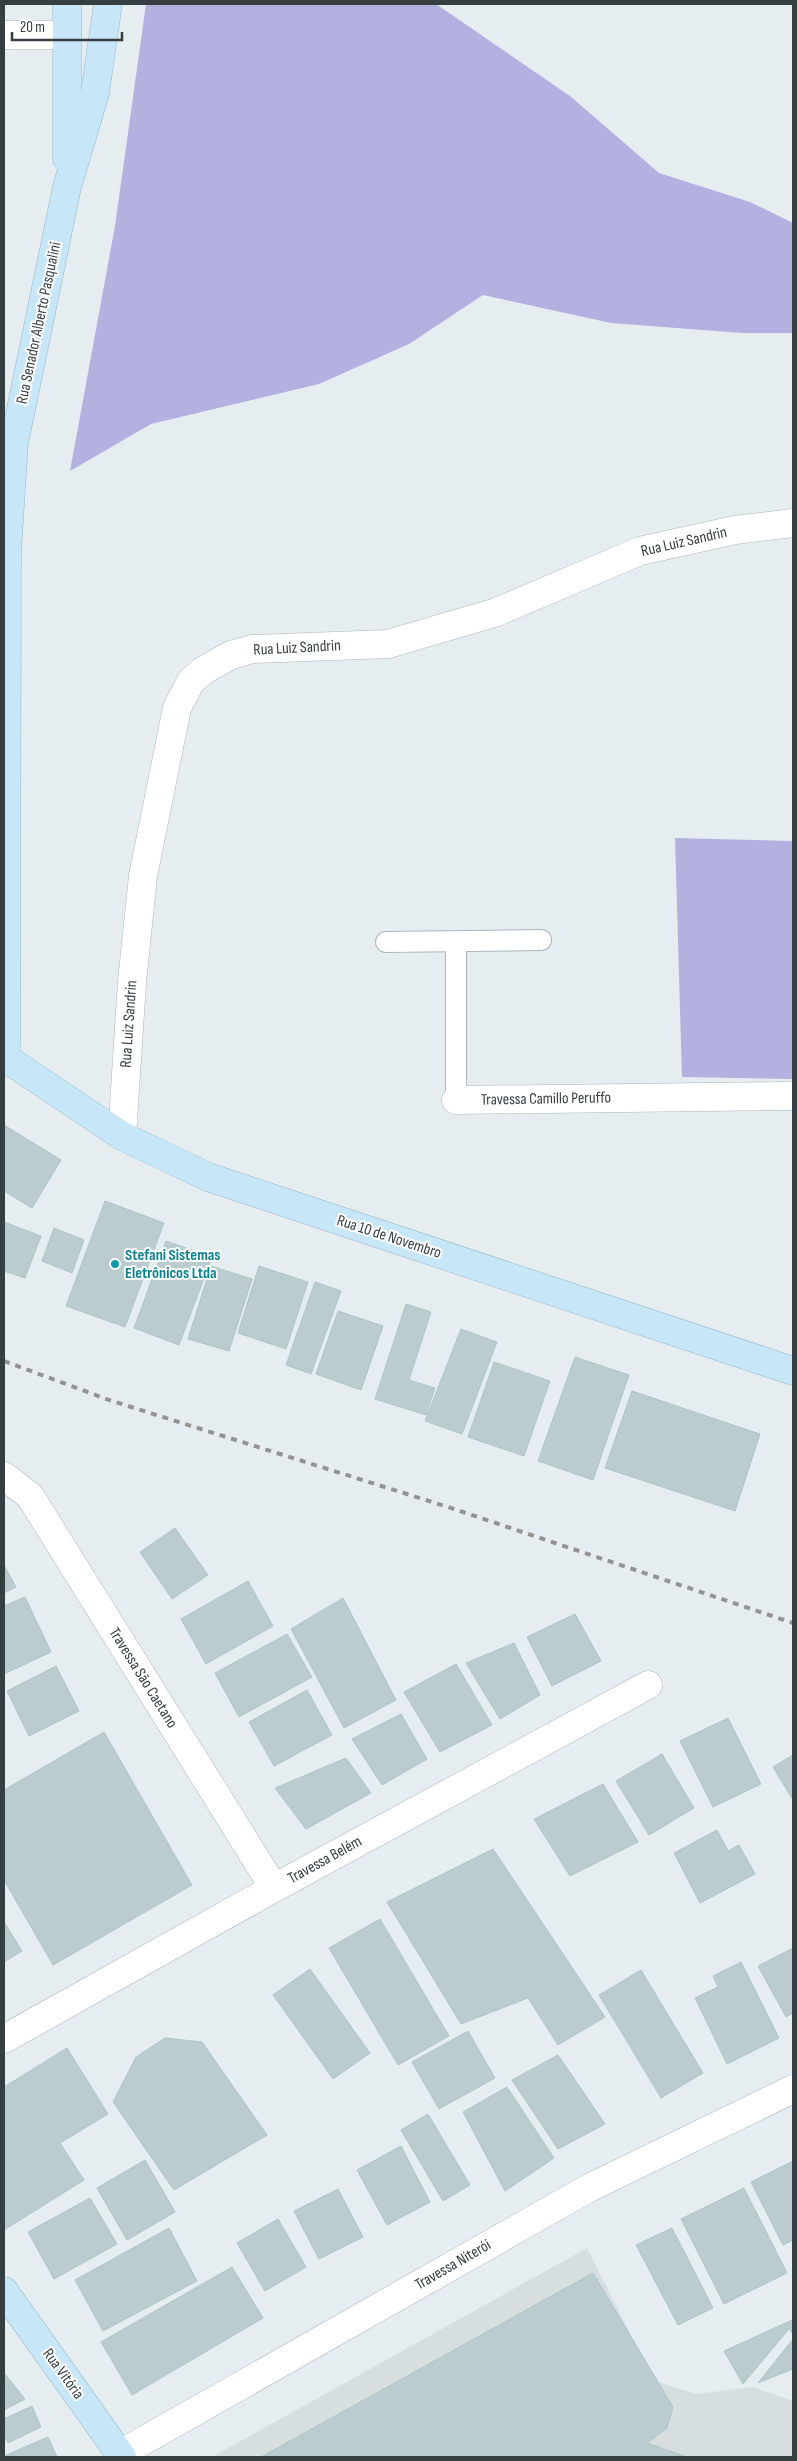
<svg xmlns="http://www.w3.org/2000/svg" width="797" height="2461" font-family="'Sofia Sans Condensed',sans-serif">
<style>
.industrial{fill:#d6dedf}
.green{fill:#b4b1e0}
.building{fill:#bbccd0;stroke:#afc4ca}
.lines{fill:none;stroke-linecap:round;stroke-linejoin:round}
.lane-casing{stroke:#abb8bd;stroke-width:22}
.street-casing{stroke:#abb8bd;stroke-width:29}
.secondary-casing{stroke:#97b8c8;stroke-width:29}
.lane{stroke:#fff;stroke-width:20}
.street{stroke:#fff;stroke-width:28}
.secondary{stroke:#c7e6f8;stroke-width:28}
.rail{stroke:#939393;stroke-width:4;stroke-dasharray:6 6;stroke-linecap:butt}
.culture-dot{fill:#0f9aa8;stroke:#fff;stroke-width:2}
.labels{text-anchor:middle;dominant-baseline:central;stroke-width:4;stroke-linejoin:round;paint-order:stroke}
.street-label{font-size:16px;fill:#353f42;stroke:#fff}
.culture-label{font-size:16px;font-weight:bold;fill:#0d838f;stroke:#fff;text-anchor:start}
</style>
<rect width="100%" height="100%" fill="#e5edf0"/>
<!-- industrial -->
<polygon class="industrial" points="587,2248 654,2381 697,2394 753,2387 793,2401 793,2457 212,2457"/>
<!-- green -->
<g class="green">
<polygon points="146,4 436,4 570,96 659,173 750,202 793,223 793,333 742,333 611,323 483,295 409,344 319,384 151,424 70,471 115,226"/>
<polygon points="675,838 793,841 793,1079 682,1077"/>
</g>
<!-- building -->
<g class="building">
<polygon points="4,1125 61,1160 32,1208 4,1191"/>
<polygon points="105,1201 164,1223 125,1327 66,1306"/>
<polygon points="4,1222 41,1236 25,1278 4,1271"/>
<polygon points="54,1228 84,1240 72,1273 42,1261"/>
<polygon points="166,1241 212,1257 179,1345 134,1328"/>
<polygon points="211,1266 252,1279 229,1351 188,1339"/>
<polygon points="259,1266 308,1282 286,1349 238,1333"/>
<polygon points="315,1282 341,1291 311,1374 286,1365"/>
<polygon points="406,1304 431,1312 409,1380 435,1388 426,1415 375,1399"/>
<polygon points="338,1311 383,1326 361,1390 316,1374"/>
<polygon points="461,1329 497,1342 462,1434 425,1421"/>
<polygon points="575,1357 629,1375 593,1480 538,1461"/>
<polygon points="494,1362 550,1381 524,1456 468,1437"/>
<polygon points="632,1391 760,1434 735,1511 605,1468"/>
<polygon points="175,1528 208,1575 172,1599 140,1552"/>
<polygon points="4,1565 16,1587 4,1593"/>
<polygon points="248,1581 273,1626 206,1664 181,1619"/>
<polygon points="25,1597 51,1652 4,1674 4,1606"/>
<polygon points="343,1598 396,1700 344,1728 291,1629"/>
<polygon points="575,1614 601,1661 552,1686 527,1637"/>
<polygon points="287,1634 312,1677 239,1717 215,1673"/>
<polygon points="514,1643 540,1695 500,1719 466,1663"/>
<polygon points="456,1664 492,1725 440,1752 404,1692"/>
<polygon points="56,1666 79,1711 29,1736 7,1691"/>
<polygon points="307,1690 332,1735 274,1766 249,1722"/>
<polygon points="401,1714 427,1759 382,1785 352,1739"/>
<polygon points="728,1718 761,1784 713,1807 680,1741"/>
<polygon points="104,1732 192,1885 53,1965 4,1880 4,1790"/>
<polygon points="662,1754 694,1808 649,1835 616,1781"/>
<polygon points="793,1755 793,1800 773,1767"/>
<polygon points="346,1758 371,1793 306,1829 275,1788"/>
<polygon points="603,1784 638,1842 570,1876 534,1819"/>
<polygon points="717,1830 728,1851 739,1845 755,1874 700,1903 674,1853"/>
<polygon points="493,1849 605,2017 558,2045 528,1998 461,2024 387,1902"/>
<polygon points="380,1919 449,2036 398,2065 329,1948"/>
<polygon points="4,1922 22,1951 4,1962"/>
<polygon points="793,1948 793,2013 786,2017 758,1966"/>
<polygon points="741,1962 779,2038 727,2064 695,1998 718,1987 713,1976"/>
<polygon points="310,1969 370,2053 333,2079 273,1995"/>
<polygon points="641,1970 703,2073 661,2098 599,1995"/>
<polygon points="468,2031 495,2078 439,2109 412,2062"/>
<polygon points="165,2038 202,2042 267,2135 174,2190 113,2102 136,2057"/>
<polygon points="67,2048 108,2114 60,2143 84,2180 4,2230 4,2087"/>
<polygon points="558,2055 605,2124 558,2149 512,2080"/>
<polygon points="507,2087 554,2158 505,2191 463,2112"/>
<polygon points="428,2114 470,2185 443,2201 401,2130"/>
<polygon points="401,2146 430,2202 387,2225 357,2170"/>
<polygon points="145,2160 175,2212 127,2240 97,2188"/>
<polygon points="793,2161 793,2240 783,2245 751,2182"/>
<polygon points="744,2188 787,2273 724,2304 681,2219"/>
<polygon points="338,2189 363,2237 319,2259 294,2211"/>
<polygon points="90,2198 117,2244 54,2279 28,2232"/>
<polygon points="278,2219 306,2267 265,2291 237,2243"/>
<polygon points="169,2228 197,2281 103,2331 75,2280"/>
<polygon points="672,2228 713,2308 678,2325 636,2245"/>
<polygon points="232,2267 263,2318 132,2395 101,2342"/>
<polygon points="593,2273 673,2407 667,2428 647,2443 687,2457 261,2457"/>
<polygon points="792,2320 793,2334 789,2329 743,2384 724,2351"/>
<polygon points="793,2339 793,2369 758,2383"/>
<polygon points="4,2373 25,2399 4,2410"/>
<polygon points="32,2406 41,2427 8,2443 4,2435 4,2419"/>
<polygon points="48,2437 57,2457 4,2457 4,2456"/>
</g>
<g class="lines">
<defs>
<g id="lane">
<polyline points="386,942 541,940"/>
<polyline points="456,1100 456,942"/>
</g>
<g id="street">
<polyline points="4,35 67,35"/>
<polyline points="456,1100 793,1096"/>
<polyline points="122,1136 132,982 143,876 177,708 191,681 204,670 231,655 252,649 388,644 497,612 640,551 735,530 793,523"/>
<polyline points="4,1476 30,1496 274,1888"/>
<polyline points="4,2039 274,1888 648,1685"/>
<polyline points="120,2454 589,2188 793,2089"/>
</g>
<g id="secondary">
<polyline points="67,158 67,4"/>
<polyline points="4,1057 122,1136 208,1177 793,1371"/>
<polyline points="6,1059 7,551 14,443 67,187 95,93 108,4"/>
<polyline points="4,2291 122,2457"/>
</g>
</defs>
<!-- lane casing -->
<use href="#lane" class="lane-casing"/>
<!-- street casing -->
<use href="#street" class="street-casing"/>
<!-- secondary casing -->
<use href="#secondary" class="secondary-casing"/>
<!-- lane -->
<use href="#lane" class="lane"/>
<!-- street -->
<use href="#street" class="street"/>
<!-- secondary -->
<use href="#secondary" class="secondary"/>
<!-- rail -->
<polyline class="rail" points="4,1361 109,1400 448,1507 793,1623"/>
</g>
<!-- markers -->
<circle class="culture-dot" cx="115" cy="1264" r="5"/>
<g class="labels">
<!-- street labels -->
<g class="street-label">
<text transform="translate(39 323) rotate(-78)">Rua Senador Alberto Pasqualini</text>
<text transform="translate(684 542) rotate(-13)">Rua Luiz Sandrin</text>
<text transform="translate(297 648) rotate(-3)">Rua Luiz Sandrin</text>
<text transform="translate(129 1024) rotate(-86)">Rua Luiz Sandrin</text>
<text transform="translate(546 1099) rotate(-1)">Travessa Camillo Peruffo</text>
<text transform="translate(389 1237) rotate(18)">Rua 10 de Novembro</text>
<text transform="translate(143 1678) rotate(58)">Travessa São Caetano</text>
<text transform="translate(325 1860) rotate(-29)">Travessa Belém</text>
<text transform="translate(453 2265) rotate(-30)">Travessa Niterói</text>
<text transform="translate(63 2374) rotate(54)">Rua Vitória</text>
</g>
<!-- culture labels -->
<g class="culture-label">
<text x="125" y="1255">Stefani Sistemas<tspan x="125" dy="18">Eletrônicos Ltda</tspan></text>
</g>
</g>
<!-- border -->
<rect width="797" height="2461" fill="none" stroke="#353f42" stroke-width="10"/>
<!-- scale -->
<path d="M12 32v8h110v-8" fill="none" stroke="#353f42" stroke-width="2.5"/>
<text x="20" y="32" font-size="15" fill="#353f42" stroke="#ffffff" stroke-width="4" paint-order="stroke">20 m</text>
</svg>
